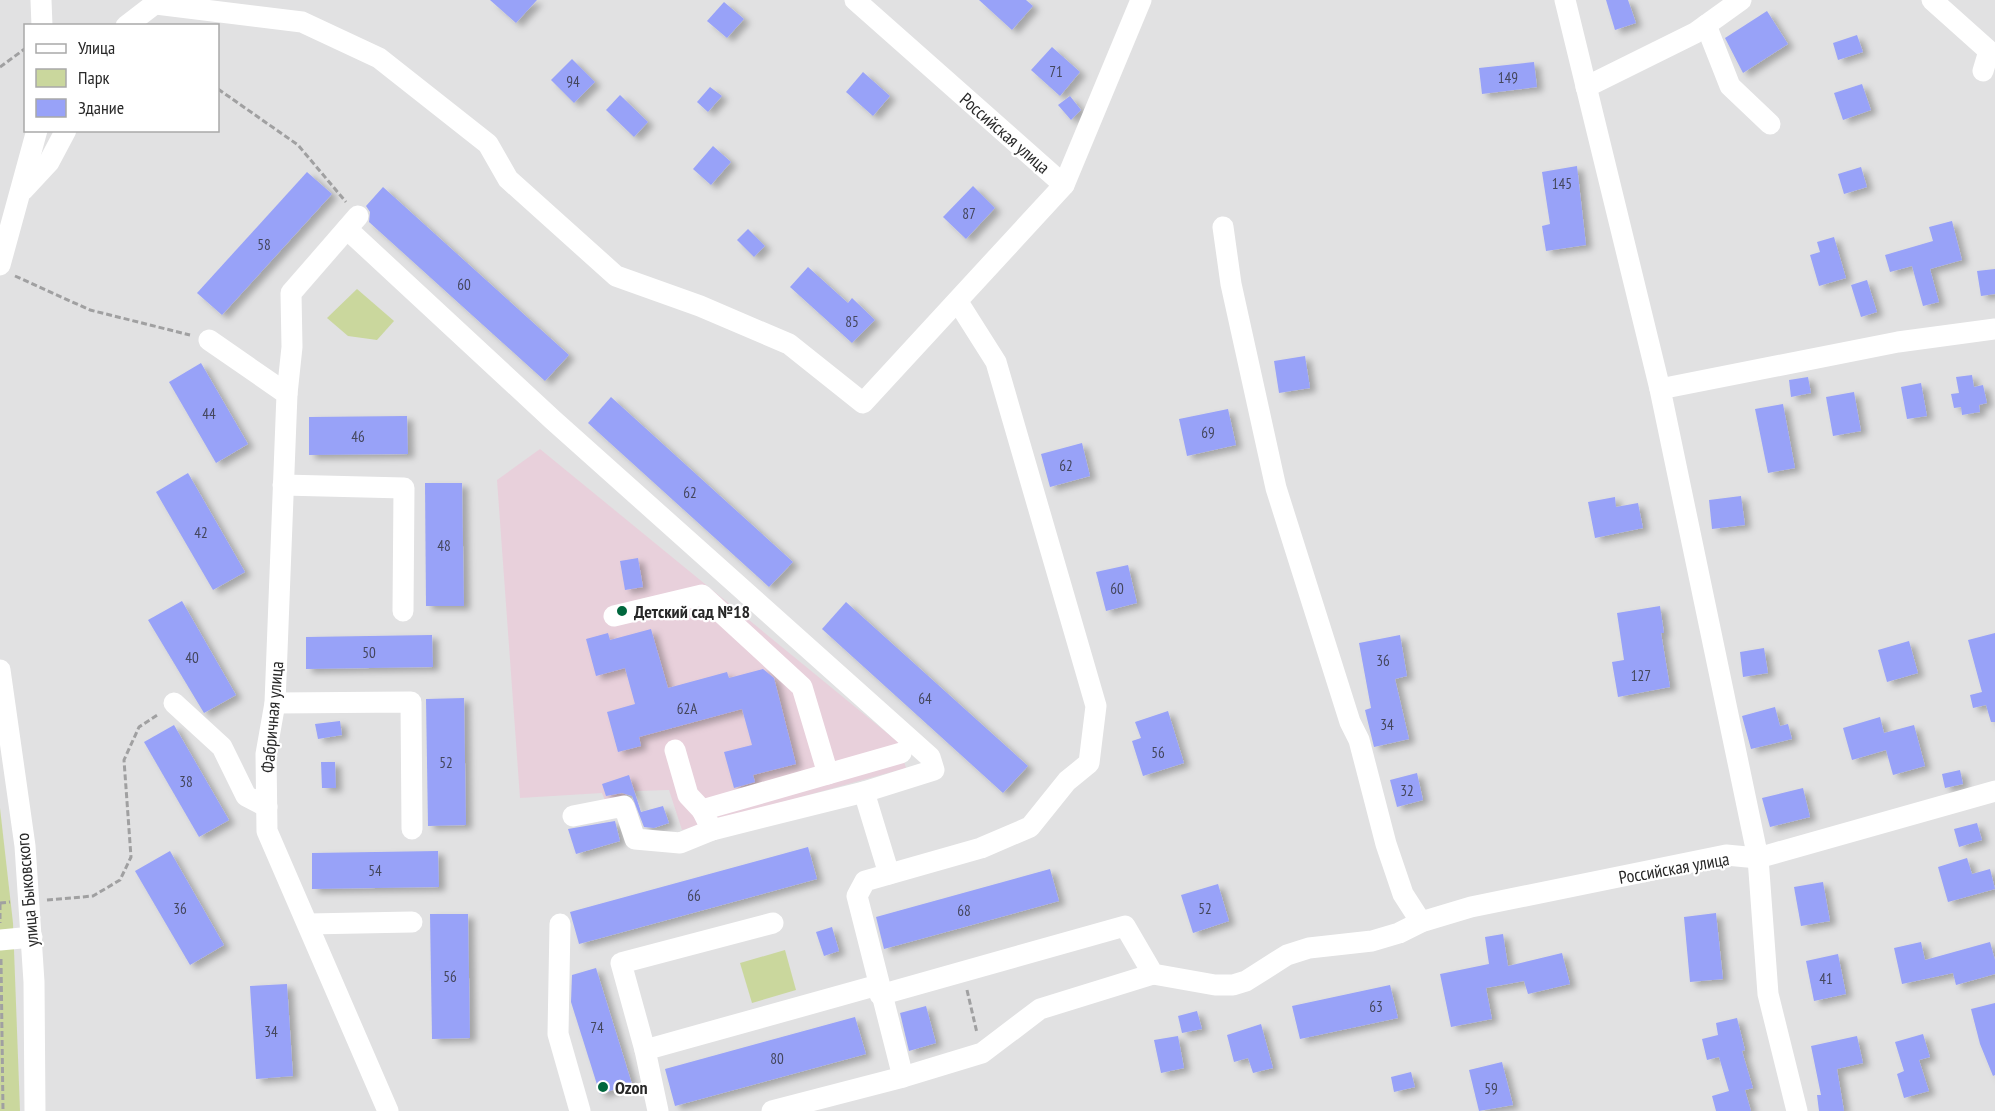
<svg xmlns="http://www.w3.org/2000/svg" width="1995" height="1111" font-family="'PT Sans Narrow',sans-serif">
<style>
.education{fill:#e8d0db}
.green{fill:#cad79d}
.building{fill:#98a2f8;filter:url(#shadow)}
.lines{fill:none;stroke-linecap:round;stroke-linejoin:round}
.path{stroke:#a0a0a1;stroke-width:3;stroke-dasharray:6 3;stroke-linecap:butt}
.minor{stroke:#fff;stroke-width:21}
.poi-dot{fill:#00673d;stroke:#fff;stroke-width:2}
.labels{text-anchor:middle;dominant-baseline:central;stroke-width:4.5;stroke-linejoin:round;paint-order:stroke}
.number-label{font-size:15px;fill:#44465c}
.street-label{font-size:18px;fill:#282828;stroke:#fff}
.poi-label{font-size:18px;font-weight:bold;fill:#282828;stroke:#fff;text-anchor:start}
</style>
<defs>
<filter id="shadow"><feDropShadow dx="6" dy="4" stdDeviation="3" flood-color="#0004"/></filter>
</defs>
<rect width="100%" height="100%" fill="#e1e1e2"/>
<!-- education -->
<polygon class="education" points="540,449 898,742 906,768 682,830 669,790 637,791 606,803 602,793 520,798 497,480"/>
<!-- green -->
<g class="green">
<polygon points="357,289 394,321 377,340 348,336 327,318"/>
<polygon points="0,808 13,923 20,1111 0,1111"/>
<polygon points="785,950 796,990 752,1003 740,963"/>
</g>
<!-- building -->
<g class="building">
<polygon points="490,0 537,0 516,23"/>
<polygon points="979,0 1026,0 1033,6 1012,30"/>
<polygon points="1606,0 1628,0 1636,23 1615,30"/>
<polygon points="724,2 744,19 727,38 707,21"/>
<polygon points="1767,11 1788,44 1743,73 1725,38"/>
<polygon points="1857,35 1863,52 1838,60 1833,43"/>
<polygon points="1052,47 1080,72 1060,96 1031,70"/>
<polygon points="572,59 595,82 574,103 551,80"/>
<polygon points="1534,62 1537,87 1482,94 1479,68"/>
<polygon points="863,72 890,96 873,116 846,92"/>
<polygon points="1862,84 1871,110 1843,120 1834,93"/>
<polygon points="710,87 722,96 708,112 697,102"/>
<polygon points="620,95 648,122 634,137 606,110"/>
<polygon points="1070,96 1081,110 1071,120 1058,105"/>
<polygon points="713,146 731,162 711,185 693,169"/>
<polygon points="1577,166 1586,245 1546,251 1542,226 1550,224 1542,172"/>
<polygon points="1861,167 1867,187 1844,194 1838,174"/>
<polygon points="307,172 332,194 222,315 197,293"/>
<polygon points="973,186 995,208 966,239 943,217"/>
<polygon points="383,187 569,355 545,381 369,222 370,212 366,206"/>
<polygon points="1952,221 1962,260 1930,269 1939,302 1923,306 1912,266 1890,272 1885,255 1933,241 1929,227"/>
<polygon points="748,229 765,246 754,257 737,240"/>
<polygon points="1834,237 1846,278 1819,286 1810,255 1820,252 1817,242"/>
<polygon points="808,267 848,303 852,298 875,320 852,343 790,287"/>
<polygon points="1995,269 1995,294 1981,296 1977,271"/>
<polygon points="1867,280 1877,312 1861,317 1851,285"/>
<polygon points="1305,356 1310,388 1279,393 1274,361"/>
<polygon points="201,363 248,444 216,463 169,382"/>
<polygon points="1972,375 1974,387 1983,385 1987,403 1979,405 1980,412 1962,415 1961,407 1954,408 1951,394 1959,393 1956,377"/>
<polygon points="1808,377 1811,393 1791,397 1789,380"/>
<polygon points="1921,383 1927,416 1907,419 1901,387"/>
<polygon points="1854,392 1861,431 1833,436 1826,397"/>
<polygon points="611,397 793,562 769,587 588,423"/>
<polygon points="1783,404 1795,468 1768,473 1755,409"/>
<polygon points="1228,409 1236,445 1187,456 1179,419"/>
<polygon points="407,416 408,454 309,455 309,417"/>
<polygon points="1082,443 1090,476 1050,487 1041,454"/>
<polygon points="188,473 245,572 213,590 156,492"/>
<polygon points="425,483 462,483 464,606 426,606"/>
<polygon points="1741,496 1745,525 1712,529 1709,500"/>
<polygon points="1615,497 1616,507 1638,503 1643,528 1595,538 1588,502"/>
<polygon points="638,558 643,587 625,590 620,561"/>
<polygon points="1128,565 1137,603 1106,611 1096,572"/>
<polygon points="182,601 236,695 204,713 148,620"/>
<polygon points="846,602 1028,766 1003,793 822,629"/>
<polygon points="1660,606 1664,633 1661,633 1670,687 1618,697 1612,662 1624,660 1617,613"/>
<polygon points="651,629 668,688 727,672 729,678 763,669 774,678 796,764 753,775 755,782 734,788 724,752 752,745 742,709 639,737 641,746 618,752 607,712 635,704 625,668 596,676 586,639 608,633 610,640"/>
<polygon points="1995,633 1995,722 1991,722 1986,705 1973,708 1970,695 1982,692 1968,640"/>
<polygon points="432,635 433,667 306,669 306,637"/>
<polygon points="1400,635 1407,676 1395,679 1409,739 1374,747 1365,710 1371,708 1359,643"/>
<polygon points="1909,641 1918,673 1887,682 1878,650"/>
<polygon points="1764,648 1768,673 1743,677 1740,652"/>
<polygon points="464,698 466,825 428,826 426,699"/>
<polygon points="1775,707 1780,726 1788,724 1792,739 1751,749 1742,716"/>
<polygon points="1168,711 1184,763 1143,776 1132,741 1141,738 1135,722"/>
<polygon points="1880,717 1884,733 1914,725 1925,766 1893,775 1886,750 1852,760 1843,728"/>
<polygon points="340,721 342,735 318,739 315,724"/>
<polygon points="174,725 229,820 199,837 144,742"/>
<polygon points="321,762 335,762 336,788 322,788"/>
<polygon points="1960,770 1963,784 1945,788 1942,774"/>
<polygon points="1417,773 1423,800 1397,807 1390,780"/>
<polygon points="629,775 641,812 663,806 669,823 654,828 644,827 632,796 622,793 606,796 602,784"/>
<polygon points="1803,788 1810,817 1770,827 1762,798"/>
<polygon points="615,821 620,841 576,854 568,829"/>
<polygon points="1977,823 1982,840 1959,847 1954,829"/>
<polygon points="808,847 817,879 579,944 570,912"/>
<polygon points="170,851 224,945 190,965 135,871"/>
<polygon points="438,851 439,887 312,889 312,853"/>
<polygon points="1967,858 1972,874 1990,869 1995,889 1948,902 1938,867"/>
<polygon points="1050,869 1059,901 884,949 876,917"/>
<polygon points="1823,882 1830,921 1801,926 1794,887"/>
<polygon points="1218,884 1229,921 1193,933 1181,895"/>
<polygon points="1716,913 1723,979 1690,982 1684,917"/>
<polygon points="430,914 468,914 470,1038 432,1039"/>
<polygon points="832,927 839,951 824,956 816,932"/>
<polygon points="1503,934 1508,966 1562,953 1570,984 1528,994 1524,981 1486,988 1492,1019 1451,1027 1440,974 1489,964 1485,937"/>
<polygon points="1921,942 1925,960 1990,942 1995,960 1995,974 1956,985 1953,973 1902,984 1894,948"/>
<polygon points="1838,954 1846,994 1814,1001 1806,961"/>
<polygon points="596,968 632,1084 600,1094 571,1002 572,975"/>
<polygon points="287,984 293,1076 256,1079 250,986"/>
<polygon points="1390,985 1398,1018 1300,1039 1292,1006"/>
<polygon points="1995,1003 1995,1075 1993,1076 1980,1044 1971,1009"/>
<polygon points="926,1006 936,1043 909,1051 900,1013"/>
<polygon points="1197,1011 1202,1029 1182,1033 1178,1016"/>
<polygon points="855,1017 866,1054 675,1106 665,1069"/>
<polygon points="1737,1018 1745,1050 1742,1051 1753,1088 1745,1090 1751,1111 1716,1111 1712,1096 1729,1091 1719,1057 1707,1060 1702,1039 1718,1035 1716,1023"/>
<polygon points="1261,1024 1273,1068 1253,1073 1248,1058 1234,1062 1227,1035"/>
<polygon points="1923,1034 1930,1057 1919,1060 1929,1091 1904,1098 1897,1074 1904,1071 1895,1042"/>
<polygon points="1178,1036 1184,1068 1161,1073 1154,1040"/>
<polygon points="1857,1036 1863,1063 1837,1069 1844,1111 1819,1111 1817,1095 1821,1095 1811,1046"/>
<polygon points="1502,1062 1513,1105 1479,1111 1469,1070"/>
<polygon points="1411,1072 1415,1087 1394,1092 1391,1077"/>
</g>
<g class="lines">
<!-- path -->
<g class="path">
<polyline points="0,67 26,48"/>
<polyline points="218,89 298,145 346,202"/>
<polyline points="15,276 90,310 190,335"/>
<polyline points="47,900 93,896 120,880 131,857 124,760 139,727 159,714"/>
<polyline points="0,903 10,902"/>
<polyline points="0,904 0,923"/>
<polyline points="1,959 3,1111"/>
<polyline points="967,990 977,1033"/>
</g>
<!-- minor -->
<g class="minor">
<polyline points="41,0 42,26"/>
<polyline points="1565,0 1660,389 1758,858 1768,994 1797,1111"/>
<polyline points="1932,0 1989,51 1983,71"/>
<polyline points="156,4 302,22 379,58 488,144 508,179 616,276 700,306 789,344 863,403 1064,185 855,0"/>
<polyline points="1706,25 1730,86 1770,124"/>
<polyline points="126,26 160,0"/>
<polyline points="1586,87 1695,33 1741,0"/>
<polyline points="1064,185 1141,0"/>
<polyline points="23,190 49,162 66,130"/>
<polyline points="1223,227 1231,284 1276,488 1350,722 1359,740 1386,844 1403,894 1421,922"/>
<polyline points="347,229 553,420 930,757 934,770 864,792 889,874"/>
<polyline points="0,265 37,130"/>
<polyline points="209,340 287,394 275,703 266,754 267,831 388,1111"/>
<polyline points="1660,389 1898,342 1995,329"/>
<polyline points="287,394 292,347 291,293 358,216"/>
<polyline points="283,485 404,488 403,611"/>
<polyline points="614,616 702,595 802,687 828,774"/>
<polyline points="0,670 25,846 34,982 35,1111"/>
<polyline points="174,703 222,747 246,796 267,807"/>
<polyline points="275,703 411,702 412,829"/>
<polyline points="675,750 688,795 702,810"/>
<polyline points="573,816 624,806 635,839 680,843 712,830 864,792"/>
<polyline points="712,830 702,810 901,753"/>
<polyline points="308,924 412,922"/>
<polyline points="560,924 558,1034 580,1111"/>
<polyline points="0,940 32,937"/>
<polyline points="880,995 1125,926 1153,974 1215,985 1233,985 1246,981 1287,955 1309,948 1372,941 1399,933 1421,922 1471,907 1726,855 1758,858 1995,791"/>
<polyline points="645,1050 621,963 773,923"/>
<polyline points="903,1077 982,1053 1040,1009 1153,974"/>
<polyline points="658,1111 645,1050 878,985"/>
<polyline points="772,1111 903,1077 857,896 865,881 981,848 1030,827 1067,781 1089,763 1096,706 996,362 958,302"/>
</g>
</g>
<!-- markers -->
<g class="poi-dot">
<circle cx="622" cy="611" r="6"/>
<circle cx="603" cy="1087" r="6"/>
</g>
<g class="labels">
<!-- number labels -->
<g class="number-label">
<text x="1056" y="71">71</text>
<text x="1508" y="77">149</text>
<text x="573" y="81">94</text>
<text x="1562" y="183">145</text>
<text x="969" y="213">87</text>
<text x="264" y="244">58</text>
<text x="464" y="284">60</text>
<text x="852" y="321">85</text>
<text x="209" y="413">44</text>
<text x="1208" y="432">69</text>
<text x="358" y="436">46</text>
<text x="1066" y="465">62</text>
<text x="690" y="492">62</text>
<text x="201" y="532">42</text>
<text x="444" y="545">48</text>
<text x="1117" y="588">60</text>
<text x="369" y="652">50</text>
<text x="192" y="657">40</text>
<text x="1383" y="660">36</text>
<text x="1641" y="675">127</text>
<text x="925" y="698">64</text>
<text x="687" y="708">62А</text>
<text x="1387" y="724">34</text>
<text x="1158" y="752">56</text>
<text x="446" y="762">52</text>
<text x="186" y="781">38</text>
<text x="1407" y="790">32</text>
<text x="375" y="870">54</text>
<text x="694" y="895">66</text>
<text x="180" y="908">36</text>
<text x="1205" y="908">52</text>
<text x="964" y="910">68</text>
<text x="450" y="976">56</text>
<text x="1826" y="978">41</text>
<text x="1376" y="1006">63</text>
<text x="597" y="1027">74</text>
<text x="271" y="1031">34</text>
<text x="777" y="1058">80</text>
<text x="1491" y="1088">59</text>
</g>
<!-- street labels -->
<g class="street-label">
<text transform="translate(1005 133) rotate(41)">Российская улица</text>
<text transform="translate(272 717) rotate(-85)">Фабричная улица</text>
<text transform="translate(1674 868) rotate(-10)">Российская улица</text>
<text transform="translate(27 890) rotate(-95)">улица Быковского</text>
</g>
<!-- poi labels -->
<g class="poi-label">
<text x="634" y="611">Детский сад №18</text>
<text x="615" y="1087">Ozon</text>
</g>
</g>
<!-- legend -->
<rect x="24" y="24" width="195" height="108" fill="#ffffff" stroke="#a9a9a9" stroke-width="1.5"/>
<rect x="36" y="44" width="30" height="9" fill="#ffffff" stroke="#a9a9a9" stroke-width="1.5"/>
<text x="78" y="54" font-size="18" fill="#282828">Улица</text>
<rect x="36" y="69" width="30" height="18" fill="#cad79d" stroke="#a9a9a9" stroke-width="1.5"/>
<text x="78" y="84" font-size="18" fill="#282828">Парк</text>
<rect x="36" y="99" width="30" height="18" fill="#98a2f8" stroke="#a9a9a9" stroke-width="1.5"/>
<text x="78" y="114" font-size="18" fill="#282828">Здание</text>
</svg>
